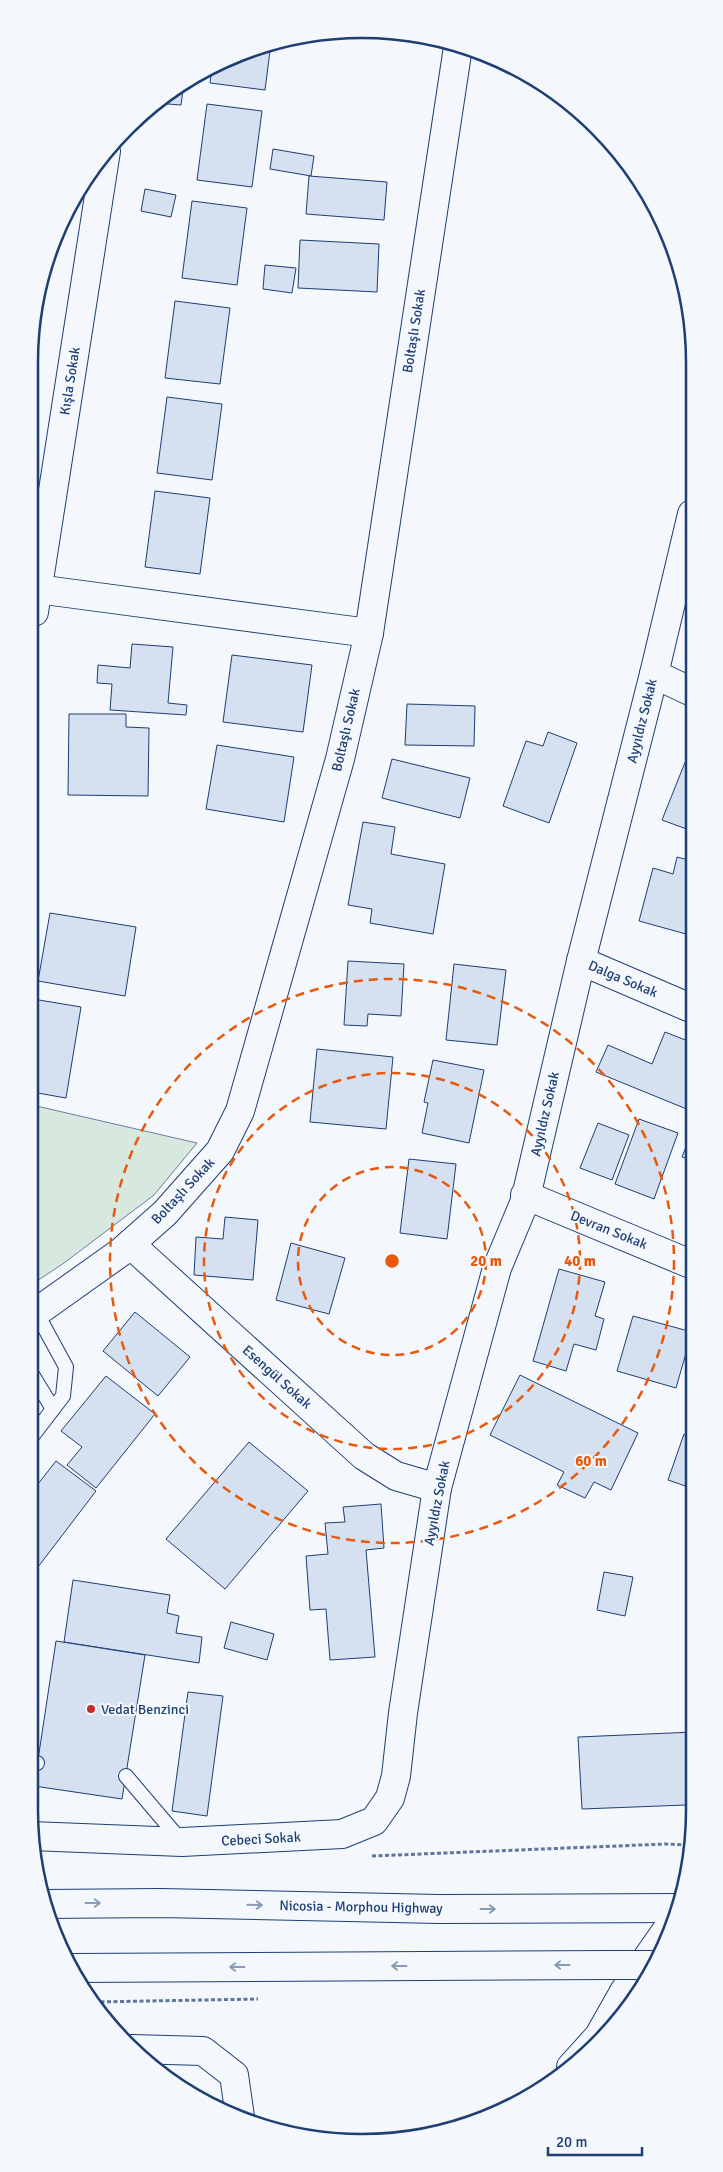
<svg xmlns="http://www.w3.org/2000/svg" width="723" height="2172" font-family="Signika,sans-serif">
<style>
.green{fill:#d7e8df;stroke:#687fa3}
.building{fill:#d5e0f0;stroke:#1d3f73}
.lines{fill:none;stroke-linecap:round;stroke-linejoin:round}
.lane-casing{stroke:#1d3f73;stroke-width:16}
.street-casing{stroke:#1d3f73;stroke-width:30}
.secondary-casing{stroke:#1d3f73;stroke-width:30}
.highway-casing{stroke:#1d3f73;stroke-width:30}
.path{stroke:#5e769c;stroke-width:3;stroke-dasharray:4 2.5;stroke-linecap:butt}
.lane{stroke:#f4f7fb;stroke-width:14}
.street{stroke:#f4f7fb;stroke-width:28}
.secondary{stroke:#f4f7fb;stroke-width:28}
.highway{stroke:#f4f7fb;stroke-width:28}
.highway-bridge-casing{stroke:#1d3f73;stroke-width:30;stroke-linecap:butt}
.highway-bridge{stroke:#f4f7fb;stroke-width:28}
.oneway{stroke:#889bb7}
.ring{fill:none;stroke:#e8590c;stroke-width:2.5;stroke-dasharray:9 6}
.poi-dot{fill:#c62828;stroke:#f4f7fb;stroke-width:2}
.labels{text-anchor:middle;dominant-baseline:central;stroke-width:4;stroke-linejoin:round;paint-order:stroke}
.street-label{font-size:14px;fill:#1d3f73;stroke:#f4f7fb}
.poi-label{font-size:14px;fill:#1d3f73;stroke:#f4f7fb;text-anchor:start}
.rim{fill:none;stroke:#1d3f73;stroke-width:2.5}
.centre{fill:#e8590c;stroke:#f4f7fb;stroke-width:2.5}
.ring-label{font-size:15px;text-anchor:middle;font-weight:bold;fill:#e8590c;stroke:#f4f7fb;stroke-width:4;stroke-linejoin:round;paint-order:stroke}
</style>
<rect width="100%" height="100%" fill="#f4f7fb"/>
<!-- green -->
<polygon class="green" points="32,1105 197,1143 154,1195 64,1263 31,1285"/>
<!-- building -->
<g class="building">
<polygon points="271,43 265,90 210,83 212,66 234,54"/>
<polygon points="172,88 183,90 181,105 155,103"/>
<polygon points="207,104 262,111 252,187 197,180"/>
<polygon points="273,149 314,156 311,176 270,169"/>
<polygon points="309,176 387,182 384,220 306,214"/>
<polygon points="145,189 176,195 171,217 141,211"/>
<polygon points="192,201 247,208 237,285 182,278"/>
<polygon points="57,229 55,258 47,257 54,234"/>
<polygon points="300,240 379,244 377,292 298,288"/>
<polygon points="265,265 296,268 292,293 263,289"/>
<polygon points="35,297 40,298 35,332"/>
<polygon points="175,301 230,308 220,384 165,378"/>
<polygon points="167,397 222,404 212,480 157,473"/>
<polygon points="155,491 210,498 200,574 145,567"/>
<polygon points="132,644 173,647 168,703 187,705 186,715 110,710 112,684 97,683 98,665 130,668"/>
<polygon points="232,655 312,665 303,732 223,722"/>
<polygon points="407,704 475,706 474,746 405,745"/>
<polygon points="69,714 126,714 126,727 149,728 148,796 68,795"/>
<polygon points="548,732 577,743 549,823 503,806 526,741 543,746"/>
<polygon points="217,745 294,757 284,822 206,809"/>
<polygon points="692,745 692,831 662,820"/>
<polygon points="392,759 470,778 460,818 382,798"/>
<polygon points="363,822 395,827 391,854 445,864 433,934 370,923 372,909 348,905"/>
<polygon points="677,857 692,861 693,909 686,934 639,921 653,868 673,874"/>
<polygon points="50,913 136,927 125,996 38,981"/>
<polygon points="348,961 404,964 401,1016 368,1014 367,1026 344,1025"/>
<polygon points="454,964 506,970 497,1045 446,1040"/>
<polygon points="33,999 81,1007 66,1098 32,1092"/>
<polygon points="665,1032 693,1043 693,1102 689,1110 596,1072 608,1045 652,1064"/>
<polygon points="317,1049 393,1057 386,1129 310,1122"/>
<polygon points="433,1060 484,1070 469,1143 422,1133 428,1103 424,1102"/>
<polygon points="639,1119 678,1133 654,1199 615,1184"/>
<polygon points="598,1123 629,1135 612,1180 580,1168"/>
<polygon points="693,1129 693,1161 682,1157"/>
<polygon points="409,1159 456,1164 447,1239 400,1233"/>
<polygon points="693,1206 693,1222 688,1219"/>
<polygon points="225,1217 258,1220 253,1280 194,1275 196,1237 223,1239"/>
<polygon points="291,1243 345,1258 329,1314 276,1300"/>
<polygon points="559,1269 605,1282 595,1316 604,1319 596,1350 574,1344 566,1371 533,1361"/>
<polygon points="135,1312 190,1357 158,1396 103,1351"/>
<polygon points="633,1316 692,1332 676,1388 617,1371"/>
<polygon points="520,1375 638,1433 611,1490 594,1482 585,1498 557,1485 564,1472 490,1435"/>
<polygon points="106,1376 155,1414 96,1488 67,1465 82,1447 61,1431"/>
<polygon points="684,1434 694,1438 694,1489 668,1480"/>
<polygon points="249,1442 308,1491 225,1589 166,1539"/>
<polygon points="56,1461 96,1491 38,1567 30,1561 30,1486 34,1489"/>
<polygon points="381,1504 384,1548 366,1550 375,1657 330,1660 326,1609 310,1610 306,1556 328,1554 325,1523 345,1522 343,1507"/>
<polygon points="30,1566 37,1572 30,1582"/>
<polygon points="604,1572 633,1577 625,1616 597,1610"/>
<polygon points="73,1580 170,1595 167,1613 179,1616 176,1633 202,1637 199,1663 64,1642"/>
<polygon points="231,1622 274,1634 267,1660 224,1648"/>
<polygon points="56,1641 145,1655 122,1799 34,1786"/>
<polygon points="188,1692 223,1696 207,1816 172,1811"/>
<polygon points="694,1732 694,1802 686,1805 582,1809 578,1737"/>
</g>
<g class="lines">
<defs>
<g id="lane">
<polyline points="31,1373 53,1409"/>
<polyline points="30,1439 63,1396 66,1367 36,1312"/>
<polyline points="29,1763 37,1763"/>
<polyline points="126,1776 182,1842"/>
</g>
<g id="street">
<polyline points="37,589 369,633"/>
<polyline points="34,612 106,151"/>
<polyline points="654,674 692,692"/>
<polyline points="581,961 693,1009"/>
<polyline points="525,1195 693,1265"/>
<polyline points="130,1244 364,1456 396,1476 437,1488"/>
<polyline points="31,1316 121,1252 165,1213 220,1151 240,1111 340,759 369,633 458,47"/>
<polyline points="31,1836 182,1842 342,1834 374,1821 390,1798 396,1776 403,1713 437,1488 497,1268 525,1201 581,961 654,674 692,514"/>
<polyline points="132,2049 203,2051 234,2075 240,2117"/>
</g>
<polyline id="secondary" points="571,2067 599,2036 625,1990 675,1918"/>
<g id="highway">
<polyline points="44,1904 161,1903 439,1909 678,1908"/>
<polyline points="73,1968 610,1965"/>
</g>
</defs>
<!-- lane casing -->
<use href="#lane" class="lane-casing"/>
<!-- street casing -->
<use href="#street" class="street-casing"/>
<!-- secondary casing -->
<use href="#secondary" class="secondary-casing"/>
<!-- highway casing -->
<use href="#highway" class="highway-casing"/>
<!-- path -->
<g class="path">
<polyline points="372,1856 665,1844 691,1845"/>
<polyline points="94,2002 258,1999"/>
</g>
<!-- lane -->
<use href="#lane" class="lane"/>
<!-- street -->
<use href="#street" class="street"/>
<!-- secondary -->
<use href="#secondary" class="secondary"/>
<!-- highway -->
<use href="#highway" class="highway"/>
<defs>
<polyline id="highway-bridge" points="610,1965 655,1965"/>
</defs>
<!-- highway-bridge casing -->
<use href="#highway-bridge" class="highway-bridge-casing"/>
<!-- highway-bridge -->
<use href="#highway-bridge" class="highway-bridge"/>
</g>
<!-- one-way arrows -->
<defs><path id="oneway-shaft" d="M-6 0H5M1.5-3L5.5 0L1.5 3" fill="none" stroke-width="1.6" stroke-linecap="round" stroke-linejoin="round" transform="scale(1.25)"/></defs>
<g class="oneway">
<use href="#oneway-shaft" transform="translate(93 1903)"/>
<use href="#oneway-shaft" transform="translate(255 1905) rotate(1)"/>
<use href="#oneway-shaft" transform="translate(488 1909)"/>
<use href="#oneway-shaft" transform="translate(562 1965) rotate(180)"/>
<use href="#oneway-shaft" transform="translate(399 1966) rotate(180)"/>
<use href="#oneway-shaft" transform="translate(237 1967) rotate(180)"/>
</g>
<!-- distance rings -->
<g class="ring">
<circle cx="392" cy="1261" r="94"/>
<circle cx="392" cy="1261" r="188"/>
<circle cx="392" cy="1261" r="282"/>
</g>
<!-- markers -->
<circle class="poi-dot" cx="91" cy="1709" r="5"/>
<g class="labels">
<!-- street labels -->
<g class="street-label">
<text transform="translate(414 331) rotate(-81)">Boltaşlı Sokak</text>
<text transform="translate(70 381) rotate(-81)">Kışla Sokak</text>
<text transform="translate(642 721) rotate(-76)">Ayyıldız Sokak</text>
<text transform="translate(346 730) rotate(-77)">Boltaşlı Sokak</text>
<text transform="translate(623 979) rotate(23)">Dalga Sokak</text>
<text transform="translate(545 1114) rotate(-77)">Ayyıldız Sokak</text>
<text transform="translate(183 1191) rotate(-47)">Boltaşlı Sokak</text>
<text transform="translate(609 1230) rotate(22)">Devran Sokak</text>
<text transform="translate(277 1377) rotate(42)">Esengül Sokak</text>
<text transform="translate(437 1503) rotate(-79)">Ayyıldız Sokak</text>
<text transform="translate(261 1839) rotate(-3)">Cebeci Sokak</text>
<text transform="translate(361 1907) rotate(1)">Nicosia - Morphou Highway</text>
</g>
<!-- poi labels -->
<g class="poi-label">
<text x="101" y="1709">Vedat Benzinci</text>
</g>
</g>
<!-- crop -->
<path d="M0 0H723V2172H0ZM362 38H362A324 324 0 0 1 686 362V1810A324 324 0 0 1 362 2134H362A324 324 0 0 1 38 1810V362A324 324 0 0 1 362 38Z" fill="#f4f7fb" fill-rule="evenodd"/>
<path class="rim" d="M362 38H362A324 324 0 0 1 686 362V1810A324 324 0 0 1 362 2134H362A324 324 0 0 1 38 1810V362A324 324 0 0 1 362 38Z"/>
<circle cx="392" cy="1261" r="8" class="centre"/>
<g class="ring-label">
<text x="486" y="1266">20 m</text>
<text x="580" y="1266">40 m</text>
<text x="591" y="1466">60 m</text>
</g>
<!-- scale -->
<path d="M548 2147v8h94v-8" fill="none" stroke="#1d3f73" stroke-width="2.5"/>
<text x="556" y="2147" font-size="15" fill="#1d3f73" stroke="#f4f7fb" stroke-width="4" paint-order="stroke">20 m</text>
</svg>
